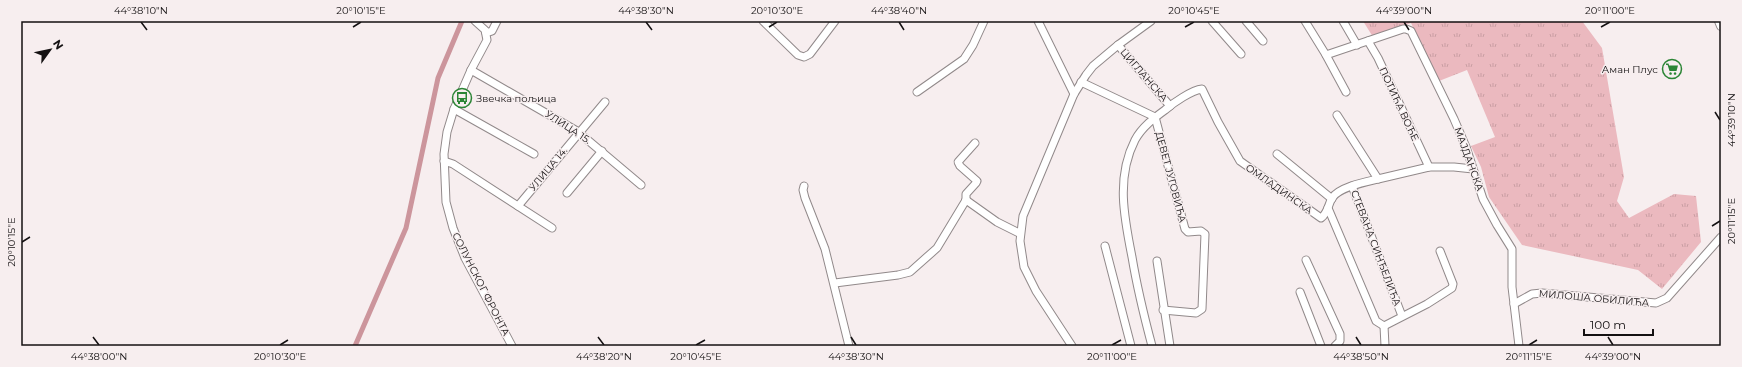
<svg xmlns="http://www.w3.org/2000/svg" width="1742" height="367" font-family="Montserrat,sans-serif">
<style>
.grass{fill:url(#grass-tufts)}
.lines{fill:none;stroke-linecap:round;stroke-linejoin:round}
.canal{stroke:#cc959c;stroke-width:5}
.minor-casing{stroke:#91898a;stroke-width:9}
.major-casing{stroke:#91898a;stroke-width:10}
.minor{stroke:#fff;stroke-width:7}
.major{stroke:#fff;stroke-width:8}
.ticks{fill:none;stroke:#141112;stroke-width:1.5}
.labels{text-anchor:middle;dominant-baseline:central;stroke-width:3;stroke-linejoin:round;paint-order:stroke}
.poi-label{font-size:10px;fill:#141112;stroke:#f7eeef;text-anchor:end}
.street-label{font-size:10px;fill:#141112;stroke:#f7eeef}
.neatline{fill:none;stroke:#141112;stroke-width:1.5}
.ticks-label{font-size:10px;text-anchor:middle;fill:#141112}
</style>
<defs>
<pattern id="grass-tufts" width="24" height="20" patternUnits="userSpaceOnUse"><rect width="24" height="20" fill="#ebb9bf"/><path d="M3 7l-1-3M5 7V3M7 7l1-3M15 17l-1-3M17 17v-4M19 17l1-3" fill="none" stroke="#c99ea3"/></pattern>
</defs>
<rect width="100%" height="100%" fill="#f7eeef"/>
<!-- grass -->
<polygon class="grass" points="1363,21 1582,21 1602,48 1624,177 1617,201 1629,218 1674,194 1696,196 1701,242 1662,289 1638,270 1522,245 1489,197 1481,167 1471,146 1495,137 1467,70 1439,81 1411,23 1373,37"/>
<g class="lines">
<!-- canal -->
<polyline class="canal" points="355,346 406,228 438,78 462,21"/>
<defs>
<g id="minor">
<polyline points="475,21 485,30 487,40 471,70 454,109 447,132 444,154 446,202 453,228 465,258 512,346"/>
<polyline points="763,21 798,55 804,57 810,54 835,21"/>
<polyline points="1038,21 1074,94"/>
<polyline points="1212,21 1241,54"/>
<polyline points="1246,21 1263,41"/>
<polyline points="1305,21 1326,55 1403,29 1406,29 1411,31 1454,119 1466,147 1483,199 1497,225 1512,249 1512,287 1519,346"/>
<polyline points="1343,21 1357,45"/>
<polyline points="486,33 492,31 497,21"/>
<polyline points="1368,41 1378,58 1429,167"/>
<polyline points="1118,45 1170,106"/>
<polyline points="1326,55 1346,92"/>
<polyline points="471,70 577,131 641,185"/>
<polyline points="1081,82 1155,117 1185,229 1188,232 1201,231 1205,234 1202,309 1196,313 1163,310"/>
<polyline points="917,92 964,59 973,45 984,21"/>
<polyline points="454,109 534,154"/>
<polyline points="1277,154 1332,199"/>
<polyline points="444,161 453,164 552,228"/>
<polyline points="1378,179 1429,167 1454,167 1473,169"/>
<polyline points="804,186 803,190 805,198 825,249 849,346"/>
<polyline points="1352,186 1402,316"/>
<polyline points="567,193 602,151"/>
<polyline points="966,200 966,194 976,183 977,181 960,166 958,162 975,143"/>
<polyline points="966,200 997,222 1019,233"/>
<polyline points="518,206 605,102"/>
<polyline points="1328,208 1376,321 1384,326"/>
<polyline points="1105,246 1131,346"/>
<polyline points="1306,260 1340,334 1340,341 1335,346"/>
<polyline points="1157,261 1170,346"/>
<polyline points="835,283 898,275 910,272 937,248 966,200"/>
<polyline points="1300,292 1321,346"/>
<polyline points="1514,304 1532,294 1542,293 1656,303 1667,298 1721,237"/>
<polyline points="1384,326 1427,304 1452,288 1453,284 1440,251"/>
<polyline points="1384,326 1385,346"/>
<polyline points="1072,346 1036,291 1024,267 1020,241 1023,216 1074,94 1086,75 1093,66 1118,45 1151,21"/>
<path d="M1152 346C1144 316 1137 287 1132 257 1124 217 1116 177 1135 140 1142 127 1154 118 1165 110 1173 103 1192 90 1202 89L1218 122 1240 161 1321 218C1328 213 1328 205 1332 198 1339 187 1365 182 1378 179L1337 115"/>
</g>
<polyline id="major" points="1719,21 1721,26"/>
</defs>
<!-- minor casing -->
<use href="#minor" class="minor-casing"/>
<!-- major casing -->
<use href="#major" class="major-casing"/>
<!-- minor -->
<use href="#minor" class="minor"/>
<!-- major -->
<use href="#major" class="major"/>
</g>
<!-- ticks -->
<path class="ticks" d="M141 22 147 30M646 22 652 30M899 22 904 30M1404 22 1409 30M353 27 361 22M769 27 777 22M1185 27 1194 22M1601 27 1610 22M1715 112 1720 120M1712 226 1720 221M22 242 30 237M93 337 99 345M598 337 604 345M851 337 856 345M1356 337 1361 345M1608 337 1613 345M280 345 288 340M696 345 705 340M1112 345 1121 340M1529 345 1537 340"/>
<!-- icons -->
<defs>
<symbol id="supermarket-ring" viewBox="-11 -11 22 22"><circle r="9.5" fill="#f7eeef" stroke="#2b8535" stroke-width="1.5"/><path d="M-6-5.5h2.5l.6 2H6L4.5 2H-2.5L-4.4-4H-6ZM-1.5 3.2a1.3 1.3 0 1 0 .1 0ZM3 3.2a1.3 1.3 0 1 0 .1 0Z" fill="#2b8535"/></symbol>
<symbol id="bus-ring" viewBox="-11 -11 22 22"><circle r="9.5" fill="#f7eeef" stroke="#2b8535" stroke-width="1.5"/><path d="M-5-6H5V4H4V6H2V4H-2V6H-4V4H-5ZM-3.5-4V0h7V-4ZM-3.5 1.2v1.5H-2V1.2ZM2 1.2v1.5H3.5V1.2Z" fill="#2b8535"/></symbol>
</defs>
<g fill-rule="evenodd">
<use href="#supermarket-ring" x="1661" y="58" width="22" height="22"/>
<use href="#bus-ring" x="451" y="87" width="22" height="22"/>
</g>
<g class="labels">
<!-- poi labels -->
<g class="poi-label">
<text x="1658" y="69">Аман Плус</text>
<text x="476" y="98" text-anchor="start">Звечка пољица</text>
</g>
<!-- street labels -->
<g class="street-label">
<text transform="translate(1144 75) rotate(49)">ЦИГЛАНСКА</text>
<text transform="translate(1399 104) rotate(65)">ПОТИЋА ВОЋЕ</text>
<text transform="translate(568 127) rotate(33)">УЛИЦА 15.</text>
<text transform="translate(1469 159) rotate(70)">МАЈДАНСКА</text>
<text transform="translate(548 169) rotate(-50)">УЛИЦА 14.</text>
<text transform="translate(1171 177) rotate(75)">ДЕВЕТ ЈУГОВИЋА</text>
<text transform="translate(1279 189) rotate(35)">ОМЛАДИНСКА</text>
<text transform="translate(1376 248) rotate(69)">СТЕВАНА СИНЂЕЛИЋА</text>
<text transform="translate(481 284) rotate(63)">СОЛУНСКОГ ФРОНТА</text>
<text transform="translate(1594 298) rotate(5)">МИЛОША ОБИЛИЋА</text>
</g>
</g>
<!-- border -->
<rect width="1742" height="367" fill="none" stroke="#f7eeef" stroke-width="44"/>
<!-- north arrow -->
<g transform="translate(50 50) rotate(57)" stroke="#f7eeef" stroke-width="3" paint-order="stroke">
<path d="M0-3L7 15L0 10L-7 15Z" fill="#141112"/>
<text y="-6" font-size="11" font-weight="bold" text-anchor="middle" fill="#141112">N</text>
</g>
<!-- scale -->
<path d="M1584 329v6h69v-6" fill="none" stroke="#141112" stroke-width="2"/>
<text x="1590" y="329" font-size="12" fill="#141112" stroke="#f7eeef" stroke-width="3" paint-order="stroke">100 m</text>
<rect x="22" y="22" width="1698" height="323" class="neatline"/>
<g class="ticks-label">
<text x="141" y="14">44°38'10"N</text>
<text x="361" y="14">20°10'15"E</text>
<text x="646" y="14">44°38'30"N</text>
<text x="777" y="14">20°10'30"E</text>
<text x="899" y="14">44°38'40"N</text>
<text x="1194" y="14">20°10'45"E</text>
<text x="1404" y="14">44°39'00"N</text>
<text x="1610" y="14">20°11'00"E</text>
<text transform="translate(1731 120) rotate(-90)" y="4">44°39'10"N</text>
<text transform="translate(1731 221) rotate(-90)" y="4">20°11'15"E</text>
<text transform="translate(11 242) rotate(-90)" y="4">20°10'15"E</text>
<text x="99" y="360">44°38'00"N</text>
<text x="280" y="360">20°10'30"E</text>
<text x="604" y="360">44°38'20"N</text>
<text x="696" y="360">20°10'45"E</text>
<text x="856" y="360">44°38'30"N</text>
<text x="1112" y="360">20°11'00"E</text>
<text x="1361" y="360">44°38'50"N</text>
<text x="1529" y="360">20°11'15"E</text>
<text x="1613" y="360">44°39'00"N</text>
</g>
</svg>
